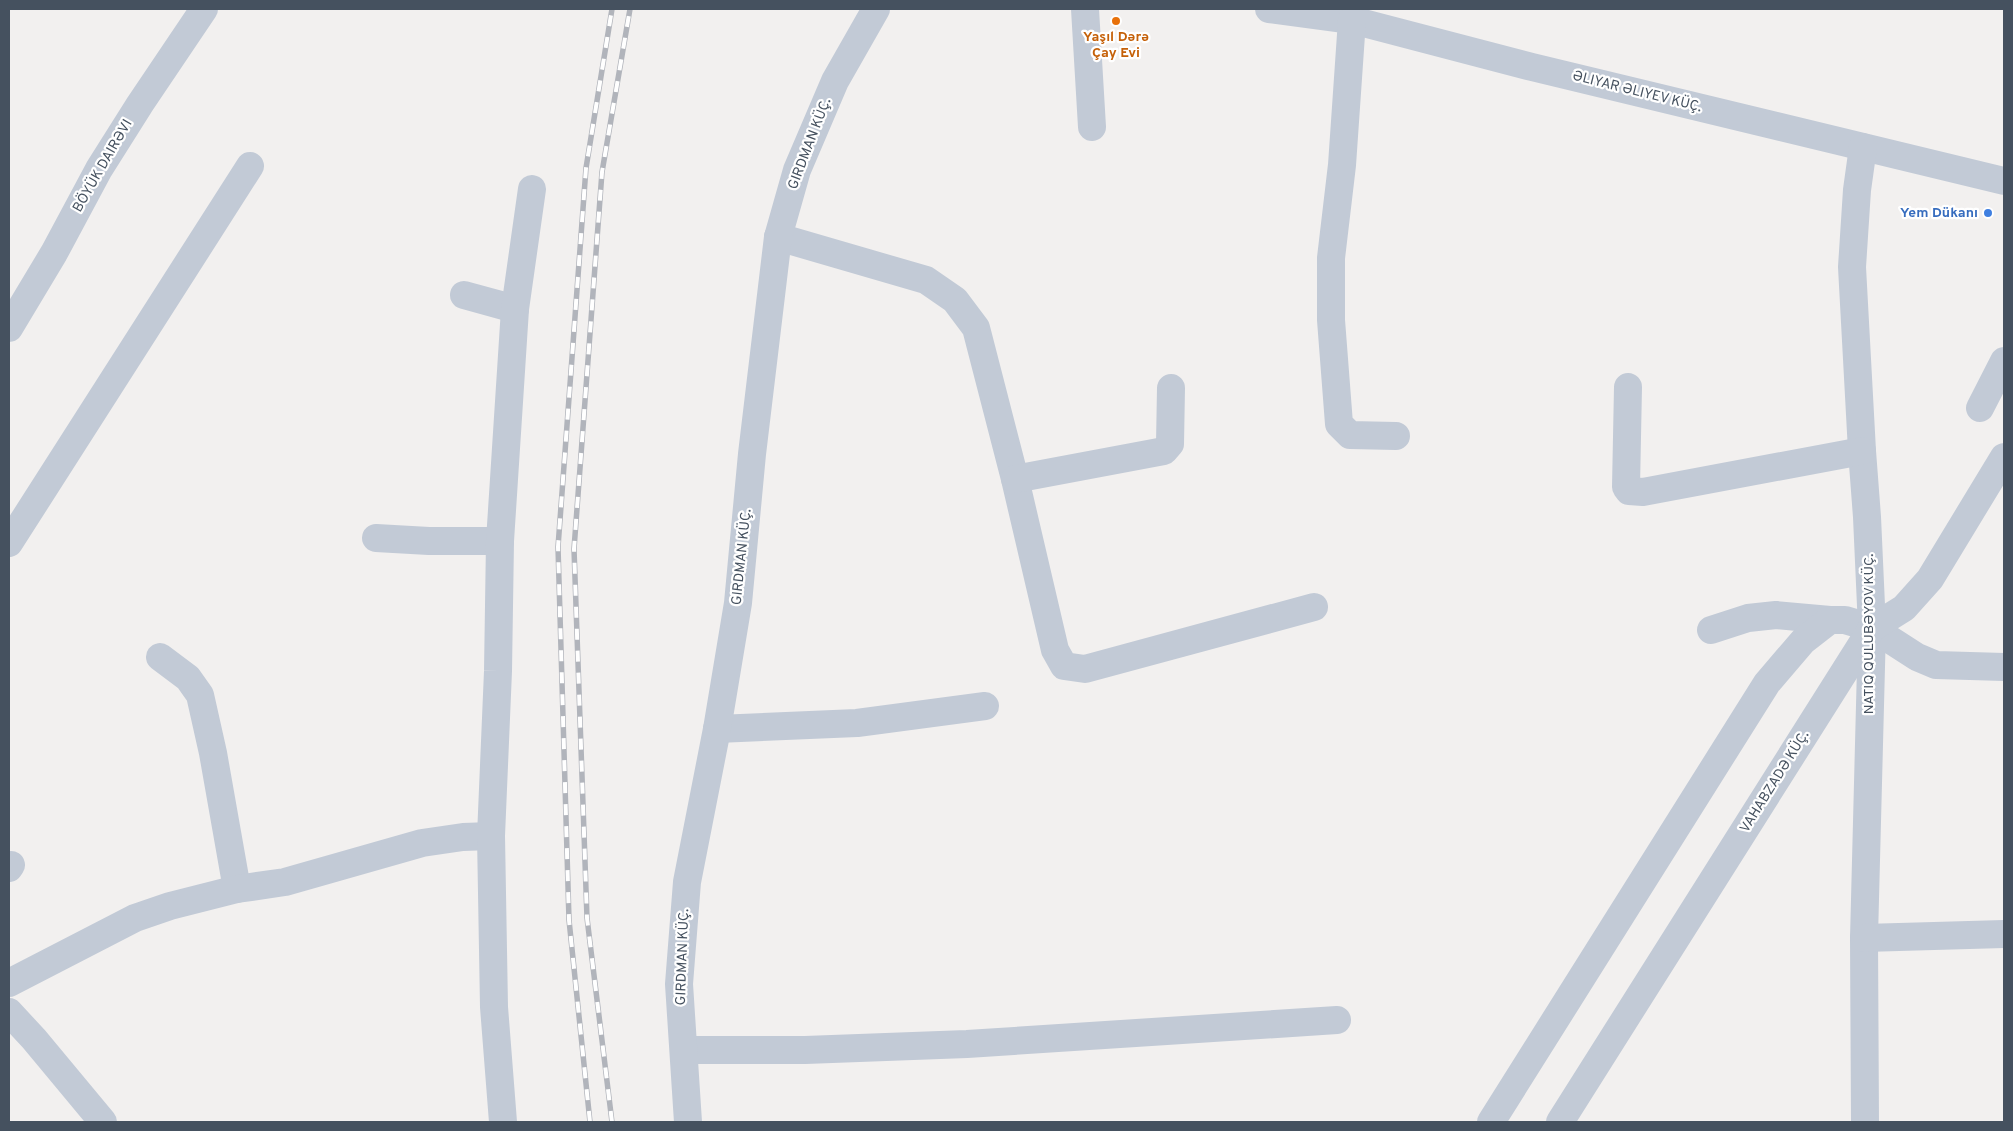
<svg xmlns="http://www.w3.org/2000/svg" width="2013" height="1131" font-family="Overpass,sans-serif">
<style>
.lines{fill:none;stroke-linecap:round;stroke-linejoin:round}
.minor{stroke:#c2cad6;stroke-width:28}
.rail-casing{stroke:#b1b4bb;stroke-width:5.5}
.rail{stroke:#fff;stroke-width:4;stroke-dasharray:11;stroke-linecap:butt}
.food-dot{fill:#e8710a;stroke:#fff;stroke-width:2}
.shop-dot{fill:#3f7fe0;stroke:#fff;stroke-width:2}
.labels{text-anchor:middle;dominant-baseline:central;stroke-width:4.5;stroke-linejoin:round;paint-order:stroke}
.food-label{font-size:14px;font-weight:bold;fill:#c56008;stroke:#fff}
.street-label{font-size:14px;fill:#45515f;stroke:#fff}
.shop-label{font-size:14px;font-weight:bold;fill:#366cbe;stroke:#fff;text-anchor:end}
</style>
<rect width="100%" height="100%" fill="#f2f0ef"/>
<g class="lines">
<!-- minor -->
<g class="minor">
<polyline points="1085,9 1092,127"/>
<polyline points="1269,9 1352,20 1532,67 2004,181"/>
<polyline points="1352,20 1342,165 1331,258 1331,320 1339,424 1350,435 1396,436"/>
<polyline points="1863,147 1857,190 1852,267 1862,451 1867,517 1872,628 1864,938 1865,1122"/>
<polyline points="778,237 926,280 955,300 976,328 1015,479 1055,650 1064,666 1085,669 1314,607"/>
<polyline points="464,295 515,309"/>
<polyline points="9,328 54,253 99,169 140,104 204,9"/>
<polyline points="1628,387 1626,487 1629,491 1643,492 1862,451"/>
<polyline points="1980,408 2004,361"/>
<polyline points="1015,479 1164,451 1170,444 1171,388"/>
<polyline points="376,538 429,541 500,541"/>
<polyline points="9,543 250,166"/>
<polyline points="1711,630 1748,618 1776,615 1830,620"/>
<polyline points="160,657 188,678 200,695 213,753 237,889"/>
<polyline points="717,729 857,723 985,706"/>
<polyline points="9,868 11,865"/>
<polyline points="1864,938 2004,934"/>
<polyline points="9,983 135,918 170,906 237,889 285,882 422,843 463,837 491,836"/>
<polyline points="9,1012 34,1039 103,1122"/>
<polyline points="684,1050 805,1050 967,1044 1337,1020"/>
<polyline points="503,1122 494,1007 491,836 498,671 500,541 515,309 532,189"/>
<polyline points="688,1122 679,984 687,882 717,729 738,603 752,454 778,237 797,170 835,81 876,9"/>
<polyline points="1491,1122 1767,683 1803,641 1830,620 1845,620 1872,628 1917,657 1936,665 2004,667"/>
<polyline points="1560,1122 1872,628 1904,608 1930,579 2004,457"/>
</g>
<defs>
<g id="rail">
<polyline points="590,1122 569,920 558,547 586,168 612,9"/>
<polyline points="612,1122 587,918 574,549 602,172 630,9"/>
</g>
</defs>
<!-- rail casing -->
<use href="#rail" class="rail-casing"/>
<!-- rail -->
<use href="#rail" class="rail"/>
</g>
<!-- markers -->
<circle class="food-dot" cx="1116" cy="21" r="5"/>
<circle class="shop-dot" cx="1988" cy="213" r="5"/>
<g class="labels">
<!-- food labels -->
<g class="food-label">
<text x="1116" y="37">Yaşıl Dərə<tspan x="1116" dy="16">Çay Evi</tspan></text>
</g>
<!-- street labels -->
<g class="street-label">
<text transform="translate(1637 92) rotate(14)">ƏLIYAR ƏLIYEV KÜÇ.</text>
<text transform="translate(810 144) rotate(-69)">GIRDMAN KÜÇ.</text>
<text transform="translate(103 166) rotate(-60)">BÖYÜK DAIRƏVI</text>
<text transform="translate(742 557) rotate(-84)">GIRDMAN KÜÇ.</text>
<text transform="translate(1869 634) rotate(-90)">NATIQ QULUBƏYOV KÜÇ.</text>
<text transform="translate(1775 782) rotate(-58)">VAHABZADƏ KÜÇ.</text>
<text transform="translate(683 957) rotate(-88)">GIRDMAN KÜÇ.</text>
</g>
<!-- shop labels -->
<g class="shop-label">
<text x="1978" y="213">Yem Dükanı</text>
</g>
</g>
<!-- border -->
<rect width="2013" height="1131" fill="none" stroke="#45515f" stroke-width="20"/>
</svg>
